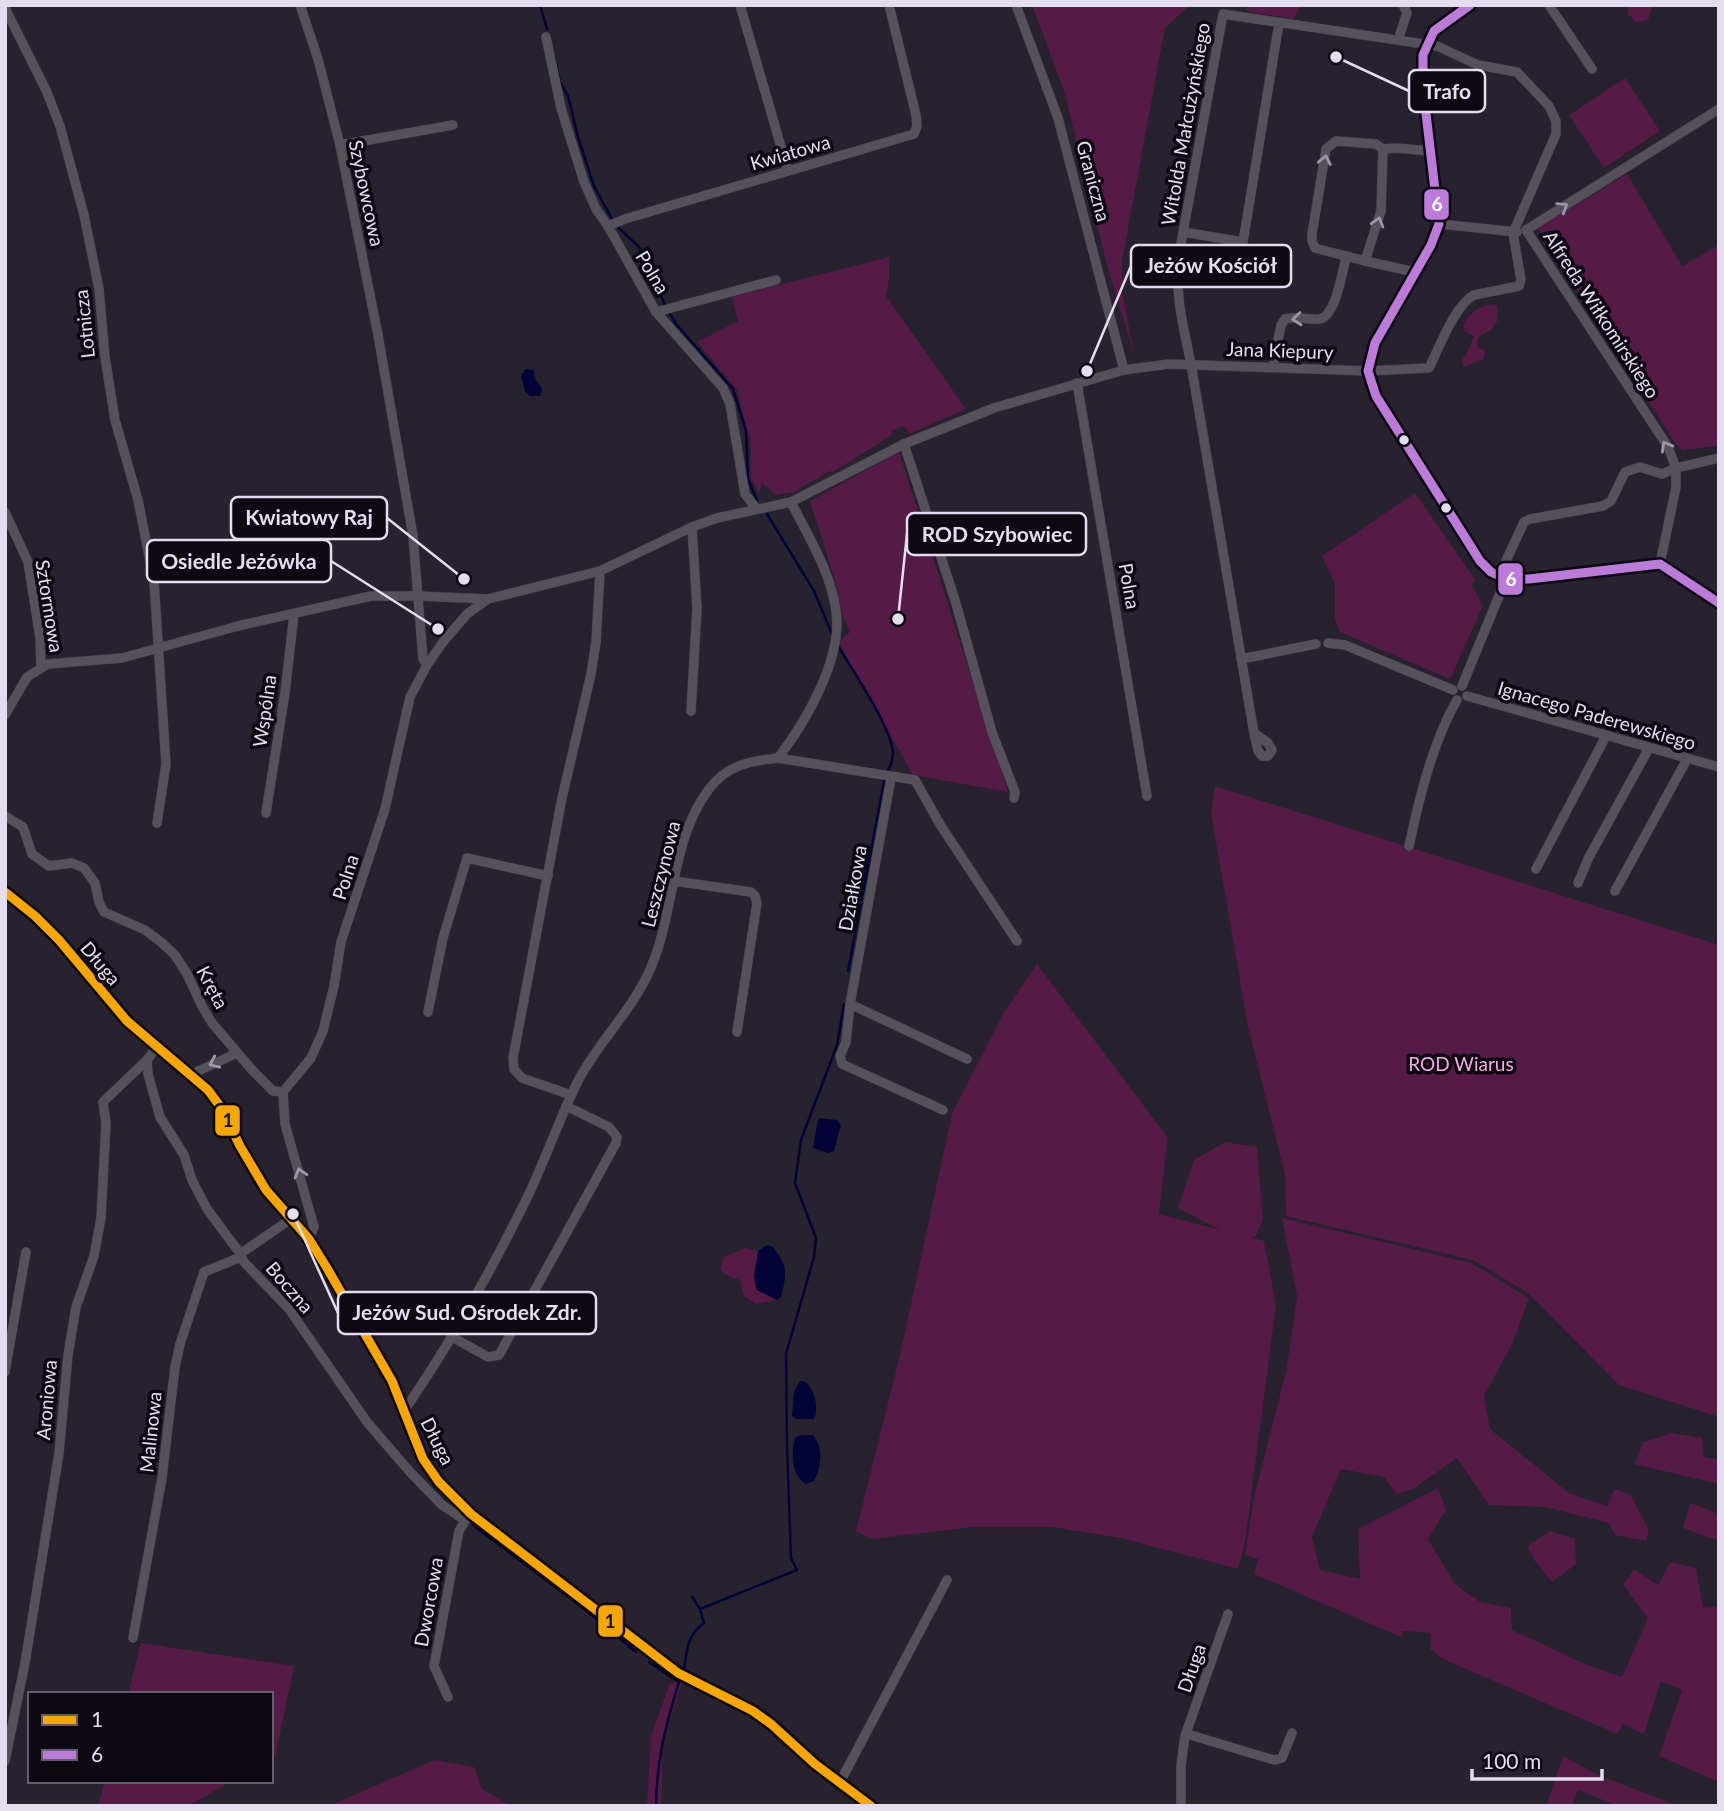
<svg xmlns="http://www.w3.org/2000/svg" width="1724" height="1811" font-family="Lato,sans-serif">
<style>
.green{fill:#551a46}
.water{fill:#030338}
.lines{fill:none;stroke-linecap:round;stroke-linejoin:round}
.stream{stroke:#030338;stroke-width:2.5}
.minor-casing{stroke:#423e49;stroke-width:10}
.tertiary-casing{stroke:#423e49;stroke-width:12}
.minor{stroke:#55515b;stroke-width:9}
.tertiary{stroke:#55515b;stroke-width:10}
.bus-1-casing{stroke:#0d0913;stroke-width:14}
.bus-2-casing{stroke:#0d0913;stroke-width:14}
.bus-1{stroke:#f7a600;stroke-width:9}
.bus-2{stroke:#bd7bd9;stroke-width:9}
.oneway{stroke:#9c98a5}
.bus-dot{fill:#e3deef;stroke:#0d0913;stroke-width:2.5}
.labels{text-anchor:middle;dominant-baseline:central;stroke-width:7;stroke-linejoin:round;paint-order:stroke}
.street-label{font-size:19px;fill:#e3deef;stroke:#0d0913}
.park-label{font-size:19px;fill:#fbaae1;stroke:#0d0913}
.leader{fill:none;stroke:#e3deef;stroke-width:2.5}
.callout-dot{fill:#e3deef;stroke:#0d0913;stroke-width:2.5}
.callout{fill:#0d0913;stroke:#e3deef;stroke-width:2.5}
.callout-label{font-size:21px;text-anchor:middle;font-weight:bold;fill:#e3deef}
.line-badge{stroke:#0d0913;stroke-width:2.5}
.badge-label{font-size:19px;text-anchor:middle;font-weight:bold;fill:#fff}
.pale-badge-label{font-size:19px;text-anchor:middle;font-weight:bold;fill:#111}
</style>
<rect width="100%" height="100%" fill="#26222e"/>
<!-- green -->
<g class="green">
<polygon points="1032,5 1189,6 1165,28 1122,261 1122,291 1135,358 1106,261 1064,91"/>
<polygon points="1247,5 1301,5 1293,19 1247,11"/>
<polygon points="1653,5 1648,20 1636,22 1628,14 1628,5"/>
<polygon points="1625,78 1660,131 1604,168 1569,115"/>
<polygon points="1627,174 1682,266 1719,245 1719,444 1716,446 1683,450 1677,446 1538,228"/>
<polygon points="889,257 889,279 886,296 966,409 909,434 904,426 891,431 892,435 833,472 830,471 794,492 776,495 762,483 759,494 751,477 750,440 737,390 697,342 738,321 732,297"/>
<path d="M1492 304 1497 306 1498 320 1491 330 1477 338 1478 348 1485 350 1484 359 1463 367 1462 358 1466 355 1474 336 1465 332 1463 325C1471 312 1477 307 1492 304Z"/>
<polygon points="899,452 1008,792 913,775 840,645 841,640 850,632 842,614 837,587 810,501"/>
<polygon points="1415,493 1476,581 1472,585 1483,606 1450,679 1340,632 1335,619 1335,584 1322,556"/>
<polygon points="1215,786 1719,945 1719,1417 1619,1385 1528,1293 1473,1260 1286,1216 1285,1175 1248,1027 1211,813"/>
<polygon points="1037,964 1168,1138 1159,1214 1220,1230 1178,1208 1194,1160 1225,1142 1257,1147 1263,1220 1255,1237 1250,1237 1264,1241 1276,1305 1245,1543 1238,1569 1121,1538 1052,1527 972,1527 872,1539 856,1531 899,1359 952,1114 1003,1014"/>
<polygon points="1282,1218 1471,1263 1529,1298 1513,1342 1484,1396 1490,1429 1569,1493 1607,1506 1614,1489 1630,1494 1649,1530 1646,1541 1615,1535 1609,1523 1545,1507 1489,1505 1457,1458 1413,1489 1396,1494 1384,1477 1341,1469 1312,1537 1320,1570 1360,1579 1358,1529 1438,1488 1446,1510 1428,1539 1455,1584 1480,1602 1511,1608 1512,1630 1585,1664 1622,1677 1648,1618 1623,1585 1634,1569 1658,1585 1670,1562 1696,1568 1703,1608 1719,1606 1719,1782 1659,1756 1682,1690 1661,1681 1644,1734 1623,1724 1617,1734 1445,1660 1430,1649 1431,1633 1403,1631 1401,1637 1254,1574 1258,1559 1245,1555 1255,1493 1286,1372 1297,1296"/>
<polygon points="745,1248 758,1251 754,1277 757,1290 777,1300 756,1304 744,1296 740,1280 730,1277 720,1270 724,1257"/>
<polygon points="1672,1433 1702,1438 1704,1457 1719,1460 1719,1484 1634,1464 1644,1442"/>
<polygon points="1690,1503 1719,1514 1719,1541 1683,1528"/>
<polygon points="1550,1531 1575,1539 1576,1564 1552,1582 1534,1560 1528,1546"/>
<polygon points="141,1643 294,1666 275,1758 271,1760 271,1694 128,1694"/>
<polygon points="682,1682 663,1742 661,1806 647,1806 651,1736 670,1683"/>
<polygon points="1563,1756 1598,1775 1679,1806 1618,1806 1578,1790 1572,1806 1546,1806"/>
<polygon points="434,1760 474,1767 482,1789 511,1806 329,1806"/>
<polygon points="105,1781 232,1781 188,1806 98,1806"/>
</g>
<!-- water -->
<g class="water">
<polygon points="525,369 534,370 535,378 542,389 540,396 530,396 525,391 521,376"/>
<polygon points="821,1118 837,1120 841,1125 834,1151 828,1153 813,1148 818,1120"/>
<path d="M767 1245 773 1247C788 1266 787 1273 781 1297L777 1300 757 1290 754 1277 758 1251Z"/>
<path d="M800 1381 806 1382C815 1390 819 1410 814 1419H796L792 1416 794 1392Z"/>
<path d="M801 1435H813C824 1448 821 1467 814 1481L806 1484C791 1476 791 1453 795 1438Z"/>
</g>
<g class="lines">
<!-- stream -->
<g class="stream">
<polyline points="540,5 547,29"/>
<polyline points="554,55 560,82 568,96 578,137 594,186 612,219"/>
<polyline points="618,227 639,247 665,305"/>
<polyline points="670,314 676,324 733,389 746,431 748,479 757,500"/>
<polyline points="767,514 814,591 832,634"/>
<path d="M838 646C853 671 890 725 893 752 894 764 886 771 884 782L848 971"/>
<polyline points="473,1525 582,1607 636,1652"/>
<polyline points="700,1609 797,1570 791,1558 787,1445 786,1354 814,1257 816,1238 795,1183 801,1140 837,1045 844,1004"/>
<path d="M649 1662 679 1682C665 1728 657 1757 656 1806"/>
<path d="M684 1670C687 1650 687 1635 704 1623L700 1609 692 1597"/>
</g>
<defs>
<g id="minor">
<polyline points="300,5 318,59 340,145 378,335 413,536 423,659 427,665"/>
<polyline points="740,5 788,171"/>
<polyline points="1016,5 1058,118 1124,370"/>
<polyline points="1470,5 1434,31 1423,55 1423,88 1439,224 1431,245 1375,343 1368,371 1376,396 1480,561 1491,572 1506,579 1529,579 1660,564 1719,603"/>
<polyline points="1549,5 1592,69"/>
<polyline points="5,8 46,90 60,126 84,215 99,289 105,357 115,420 138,500 154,581 166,764 157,823"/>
<polyline points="546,37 561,108 584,182 596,209 608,226 656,312 723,388 730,404 745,494 756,508"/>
<polyline points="1398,40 1407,13 1403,5"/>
<polyline points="1719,109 1526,230 1668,447 1676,468 1719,458"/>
<polyline points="340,145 453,125"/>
<polyline points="1439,224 1517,232"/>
<polyline points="608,226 625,219 914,134 917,126 916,115 889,5"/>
<polyline points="1183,232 1243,242 1279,23"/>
<polyline points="1365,261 1315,248 1312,241 1312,234 1326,149 1336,141 1376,144 1383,149"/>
<polyline points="1415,272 1365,261 1381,211 1383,149 1396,148 1430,151"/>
<polyline points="656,312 776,280"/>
<path d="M1273 366 1281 325 1285 319C1297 316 1307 320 1319 319 1336 317 1342 272 1346 258"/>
<polyline points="1077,383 1147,796"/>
<polyline points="904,444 955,600 992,732 1015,792 1014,798"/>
<polyline points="5,512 28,562 40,638 41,667"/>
<polyline points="1499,576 1524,522 1530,519 1603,506 1611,501 1625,472 1640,467 1662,474 1676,468 1676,487 1660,564"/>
<polyline points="1328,643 1345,645 1453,690"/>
<polyline points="1241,659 1316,644"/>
<polyline points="1462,686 1506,579"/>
<polyline points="1467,696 1719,767"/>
<polyline points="691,711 697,609 692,527"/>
<polyline points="5,715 27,677 48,664 122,658 238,626 371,596 418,596 488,599"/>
<polyline points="778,758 915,780 941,826 1017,941"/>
<polyline points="891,778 850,1004 967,1059"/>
<polyline points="266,813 285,693 294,614"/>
<polyline points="5,816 23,827 32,854 49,866 72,863 84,868 95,883 99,902 104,912 145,930 161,942 175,955 187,974 203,1008 212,1023 253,1071 273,1091 283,1092"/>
<path d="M1409 846C1419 799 1433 741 1457 700"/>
<polyline points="1536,869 1606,736"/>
<polyline points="674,881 751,892 755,896 757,903 737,1032"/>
<polyline points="1578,883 1588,859 1649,748"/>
<polyline points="1615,891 1687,759"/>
<polyline points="850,1004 846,1042 840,1056 842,1064 943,1110"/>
<polyline points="428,1012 443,938 467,858 548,876"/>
<polyline points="147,1060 148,1074 160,1117 184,1155 192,1180 207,1209 239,1252 244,1262 289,1309 367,1422 410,1472 442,1505 465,1520"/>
<polyline points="192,1074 237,1053"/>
<path d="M283 1092 311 1058 323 1031 334 986 341 942 385 809 410 697 427 665 443 642 467 614 488 599 600 571 692 527 717 518 791 502 904 444 994 408 1124 370 1169 364 1368 371 1429 368C1439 348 1455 305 1474 295L1519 286 1521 280 1513 233 1556 134V121L1549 106 1517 72 1478 65 1437 46 1223 14 1178 260C1175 296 1184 329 1191 364L1254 733 1258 751 1262 756H1268L1272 750 1268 743 1254 733"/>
<polyline points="283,1092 285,1124 314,1227 309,1239"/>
<polyline points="571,1095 522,1078 514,1069 513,1058 562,798 591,674 596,642 600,571"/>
<polyline points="240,1254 291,1219"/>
<polyline points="452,1337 488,1357 499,1355 616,1143 617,1137 609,1127 566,1106"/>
<polyline points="5,1372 26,1252"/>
<path d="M404 1411C450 1344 490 1273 526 1200 545 1161 559 1119 579 1079 599 1042 630 1012 648 974 676 915 669 842 709 789 727 765 750 761 778 758 806 722 843 658 836 611 831 572 808 536 791 502"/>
<polyline points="133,1638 162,1478 175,1367 180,1344 204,1272 241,1257"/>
<polyline points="448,1697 434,1666 459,1531 467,1518"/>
<polyline points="1187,1734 1274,1760 1282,1758 1292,1733"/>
<polyline points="5,1761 25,1663 59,1453 68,1355 76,1307 94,1256 101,1218 106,1123 103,1102 147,1060 156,1048"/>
<polyline points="839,1784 947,1580"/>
<polyline points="1181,1806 1181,1765 1185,1736 1228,1614"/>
</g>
<polyline id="tertiary" points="5,892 35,916 59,940 127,1021 208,1090 222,1109 240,1146 266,1190 309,1239 327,1268 392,1381 423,1459 439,1482 471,1514 654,1655 678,1673 753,1711 771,1724 815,1764 871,1806"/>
</defs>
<!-- minor casing -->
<use href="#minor" class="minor-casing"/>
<!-- tertiary casing -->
<use href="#tertiary" class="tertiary-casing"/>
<!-- minor -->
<use href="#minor" class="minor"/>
<!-- tertiary -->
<use href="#tertiary" class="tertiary"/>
<defs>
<polyline id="bus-1" points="5,892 35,916 59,940 127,1021 208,1090 222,1109 240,1146 266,1190 309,1239 327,1268 392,1381 423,1459 439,1482 471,1514 678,1673 753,1711 771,1724 815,1764 871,1806"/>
<polyline id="bus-2" points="1470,5 1434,31 1423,55 1423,88 1439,224 1431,245 1375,343 1368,371 1376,396 1480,561 1491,572 1506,579 1529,579 1660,564 1719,603"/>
</defs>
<!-- bus-1 casing -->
<use href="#bus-1" class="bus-1-casing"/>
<!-- bus-2 casing -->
<use href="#bus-2" class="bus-2-casing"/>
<!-- bus-1 -->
<use href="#bus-1" class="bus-1"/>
<!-- bus-2 -->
<use href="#bus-2" class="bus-2"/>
</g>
<!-- one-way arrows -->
<defs><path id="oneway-chevron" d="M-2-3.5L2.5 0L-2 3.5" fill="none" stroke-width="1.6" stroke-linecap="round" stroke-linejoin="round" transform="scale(1.75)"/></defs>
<g class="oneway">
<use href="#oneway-chevron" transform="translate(1325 160) rotate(-79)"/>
<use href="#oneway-chevron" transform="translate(1563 207) rotate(-32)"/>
<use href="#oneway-chevron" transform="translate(1378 222) rotate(-74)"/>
<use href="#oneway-chevron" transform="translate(1297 319) rotate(175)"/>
<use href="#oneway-chevron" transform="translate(1666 446) rotate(-119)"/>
<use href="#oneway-chevron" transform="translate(214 1063) rotate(156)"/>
<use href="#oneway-chevron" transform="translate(300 1173) rotate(-106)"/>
</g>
<!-- markers -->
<g class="bus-dot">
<circle cx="1404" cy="440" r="6"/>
<circle cx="1446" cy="508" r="6"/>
</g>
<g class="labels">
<!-- street labels -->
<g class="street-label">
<text transform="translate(1185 124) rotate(-80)">Witolda Małcużyńskiego</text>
<text transform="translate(790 152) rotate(-16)">Kwiatowa</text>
<text transform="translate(1094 181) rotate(75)">Graniczna</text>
<text transform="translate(367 193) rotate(78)">Szybowcowa</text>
<text transform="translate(653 272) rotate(59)">Polna</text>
<text transform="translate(1602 314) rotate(57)">Alfreda Wiłkomirskiego</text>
<text transform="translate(84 324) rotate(-96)">Lotnicza</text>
<text transform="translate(1280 350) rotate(2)">Jana Kiepury</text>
<text transform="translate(1130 586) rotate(80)">Polna</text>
<text transform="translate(50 606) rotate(81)">Sztormowa</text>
<text transform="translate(264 711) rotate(-82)">Wspólna</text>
<text transform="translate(1597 715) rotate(16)">Ignacego Paderewskiego</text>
<text transform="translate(660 874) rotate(-76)">Leszczynowa</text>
<text transform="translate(345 877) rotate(-72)">Polna</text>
<text transform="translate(852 888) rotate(-80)">Działkowa</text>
<text transform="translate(101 963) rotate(50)">Długa</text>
<text transform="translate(213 987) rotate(62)">Kręta</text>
<text transform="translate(290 1287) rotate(49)">Boczna</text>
<text transform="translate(46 1400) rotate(-85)">Aroniowa</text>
<text transform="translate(150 1432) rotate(-84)">Malinowa</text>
<text transform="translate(438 1441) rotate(63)">Długa</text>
<text transform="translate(428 1602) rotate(-80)">Dworcowa</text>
<text transform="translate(1191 1668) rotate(-71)">Długa</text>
</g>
<!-- park labels -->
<g class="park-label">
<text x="1461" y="1063">ROD Wiarus</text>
</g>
</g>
<!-- callouts -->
<path class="leader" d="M1336 57L1409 91M1087 371L1131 266M464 579L387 518M898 619L907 534M438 629L331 561M293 1214L338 1313"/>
<g class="callout-dot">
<circle cx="1336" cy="57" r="7"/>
<circle cx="1087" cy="371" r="7"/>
<circle cx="464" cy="579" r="7"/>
<circle cx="898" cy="619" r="7"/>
<circle cx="438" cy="629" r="7"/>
<circle cx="293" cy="1214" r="7"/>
</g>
<g class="callout">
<rect x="1409" y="70" width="76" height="42" rx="7"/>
<rect x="1131" y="245" width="160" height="42" rx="7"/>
<rect x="231" y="497" width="156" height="42" rx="7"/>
<rect x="907" y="513" width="179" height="42" rx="7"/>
<rect x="147" y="540" width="184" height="42" rx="7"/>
<rect x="338" y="1292" width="258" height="42" rx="7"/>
</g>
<g class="callout-label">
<text x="1447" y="99">Trafo</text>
<text x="1211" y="273">Jeżów Kościół</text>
<text x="309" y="525">Kwiatowy Raj</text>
<text x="997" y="542">ROD Szybowiec</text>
<text x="239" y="569">Osiedle Jeżówka</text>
<text x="467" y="1320">Jeżów Sud. Ośrodek Zdr.</text>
</g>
<g class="line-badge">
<rect x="1423" y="188" width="27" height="33" rx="7" fill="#bd7bd9"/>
<rect x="1497" y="562" width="27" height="34" rx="7" fill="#bd7bd9"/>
<rect x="214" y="1104" width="27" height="33" rx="7" fill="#f7a600"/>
<rect x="597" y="1604" width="27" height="34" rx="7" fill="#f7a600"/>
</g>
<g class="badge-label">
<text x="1437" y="211">6</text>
<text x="1511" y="586">6</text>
</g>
<g class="pale-badge-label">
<text x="228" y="1127">1</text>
<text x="610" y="1628">1</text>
</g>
<!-- border -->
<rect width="1724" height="1811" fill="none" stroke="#e3deef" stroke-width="14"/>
<!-- legend -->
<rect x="28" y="1692" width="245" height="91" fill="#0d0913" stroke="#635e6b" stroke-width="2"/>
<rect x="42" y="1715" width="35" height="10" fill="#f7a600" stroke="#635e6b" stroke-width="2"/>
<text x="91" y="1727" font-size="21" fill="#e3deef">1</text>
<rect x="42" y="1750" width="35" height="10" fill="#bd7bd9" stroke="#635e6b" stroke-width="2"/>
<text x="91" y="1762" font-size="21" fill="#e3deef">6</text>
<!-- scale -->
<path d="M1472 1769v10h130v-10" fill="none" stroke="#e3deef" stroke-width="3.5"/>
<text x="1482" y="1769" font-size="21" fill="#e3deef" stroke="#0d0913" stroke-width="5" paint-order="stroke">100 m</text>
</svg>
